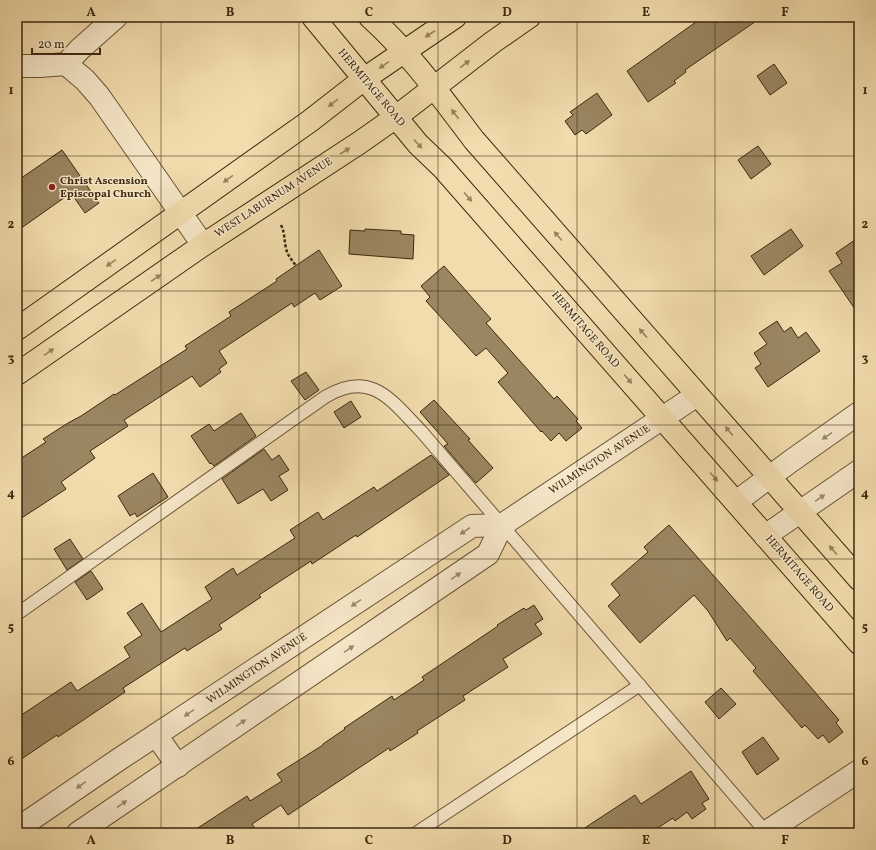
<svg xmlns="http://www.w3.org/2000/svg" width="876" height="850" font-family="Vollkorn,serif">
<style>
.building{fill:#9a8661;stroke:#3b290f}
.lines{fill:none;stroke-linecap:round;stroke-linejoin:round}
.service-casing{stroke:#695636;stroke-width:14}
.minor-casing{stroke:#695636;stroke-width:24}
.primary-casing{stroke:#3b290f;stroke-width:24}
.path{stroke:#3b290f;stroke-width:2.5;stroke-dasharray:3 2;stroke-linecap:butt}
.service{stroke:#f7e8ca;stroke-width:12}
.minor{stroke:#f7e8ca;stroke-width:22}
.primary{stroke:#f2dcad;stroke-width:22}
.oneway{fill:#96825e}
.oneway2{fill:#99886c}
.grid{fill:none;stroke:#3b290f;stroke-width:1;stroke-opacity:0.55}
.poi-dot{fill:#8f2418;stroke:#f7e8ca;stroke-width:1.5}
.labels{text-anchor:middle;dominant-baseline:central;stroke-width:3;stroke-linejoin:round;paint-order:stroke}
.street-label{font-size:11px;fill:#3b290f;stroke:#f7e8ca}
.poi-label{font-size:11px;font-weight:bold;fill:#3b290f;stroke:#f7e8ca;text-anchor:start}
.neatline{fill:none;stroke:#3b290f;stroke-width:1.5}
.grid-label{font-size:13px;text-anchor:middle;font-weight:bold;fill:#3b290f}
</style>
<rect width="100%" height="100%" fill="#f2dcad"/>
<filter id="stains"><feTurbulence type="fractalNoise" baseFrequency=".005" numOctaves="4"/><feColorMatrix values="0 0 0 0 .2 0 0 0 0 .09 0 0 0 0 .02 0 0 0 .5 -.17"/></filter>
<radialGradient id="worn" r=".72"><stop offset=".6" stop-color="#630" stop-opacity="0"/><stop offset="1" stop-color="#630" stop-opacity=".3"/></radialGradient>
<!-- building -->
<g class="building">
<polygon points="703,17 762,17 685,70 686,72 674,81 676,83 648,102 627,71"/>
<polygon points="774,64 787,83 770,95 757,76"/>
<polygon points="597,93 612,115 586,134 582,130 575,135 565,121 573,115 570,112"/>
<polygon points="758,146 771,164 751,179 738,160"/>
<polygon points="62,150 99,203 85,213 71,193 17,231 17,181"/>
<polygon points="365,229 401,231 401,234 414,235 413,259 349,254 350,230 365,231"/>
<polygon points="791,229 803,246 764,275 751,256"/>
<polygon points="859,237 859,315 829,271 842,263 836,253"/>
<polygon points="319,250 342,286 320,300 315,293 294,307 292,303 219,351 227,363 219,369 221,372 200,387 192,376 124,420 128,426 90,451 95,458 61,482 66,489 17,521 17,461 46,442 43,439 68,423 81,416 114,394 115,395 187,349 185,346 231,316 229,312 277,281 276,279"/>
<polygon points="444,266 491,319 486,323 554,399 557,396 578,419 576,421 582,428 566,441 559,433 551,441 542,431 541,432 498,382 508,373 486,348 476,356 426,301 430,297 421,286"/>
<polygon points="777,321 784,332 791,327 798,338 806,332 820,351 768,387 755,368 761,364 754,353 767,344 759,333"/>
<polygon points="306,372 319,390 305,400 291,381"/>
<polygon points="434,400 470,439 468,440 493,468 476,483 444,446 448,444 442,437 420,412"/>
<polygon points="351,401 361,417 344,428 334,412"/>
<polygon points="241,413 256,436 214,466 211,463 210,464 191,436 209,424 214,431"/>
<polygon points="264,449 272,460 279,455 289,470 279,476 288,490 271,501 263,489 238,504 222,479"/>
<polygon points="431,455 449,475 357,537 356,535 312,564 311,561 259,595 261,597 219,625 222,629 187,651 185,648 123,688 125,692 58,737 57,735 17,762 17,718 71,682 77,691 130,657 124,647 142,635 127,613 142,603 161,632 212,599 205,587 233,568 237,575 295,538 290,530 318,512 323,520 374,487 377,491"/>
<polygon points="153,473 168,497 137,517 135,513 130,516 118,496"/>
<polygon points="669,525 765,634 839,720 836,723 843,732 829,743 823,735 818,739 805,725 802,728 753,671 756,668 730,638 727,641 708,611 694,595 640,643 608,606 620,595 611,584 648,552 644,547"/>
<polygon points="70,539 83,559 67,570 54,549"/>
<polygon points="91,571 103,589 87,600 75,582"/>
<polygon points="534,605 543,619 535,624 542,634 503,659 508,667 463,696 465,700 417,731 418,733 390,751 389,748 288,815 281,805 252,824 258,833 190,833 247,796 250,801 282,781 277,774 323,745 323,744 345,729 344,728 392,696 394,700 424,680 422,677 498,626 497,625 524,608 526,610"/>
<polygon points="721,688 736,704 719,719 705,702"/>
<polygon points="763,737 779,759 757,775 742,752"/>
<polygon points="691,771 709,799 702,803 706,809 692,819 687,812 675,821 673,818 650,833 577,833 635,795 641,804"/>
</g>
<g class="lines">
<defs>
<g id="service">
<path d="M17 614 325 397C371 369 391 400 421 431L766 832"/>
<polyline points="416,833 640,685"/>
</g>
<g id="minor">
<polyline points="66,64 85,80 99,96 203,245"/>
<polyline points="17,66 40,66 66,64 80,49 116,17"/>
<polyline points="736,502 791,461 859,413"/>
<polyline points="765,536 859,471"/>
<polyline points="156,735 178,766"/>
<polyline points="17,829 118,760 472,526 502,525"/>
<polyline points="78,833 488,554 502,525 697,395"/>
<polyline points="765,833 859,771"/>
</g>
<g id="primary">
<polyline points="313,17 418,144 443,168 859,643"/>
<path d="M370 17C410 53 442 98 474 140L859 579"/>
<polyline points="17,329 310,121 364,79 455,17"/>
<polyline points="17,374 203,245 359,143 396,117 493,42 529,17"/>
</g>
</defs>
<!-- service casing -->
<use href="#service" class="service-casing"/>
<!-- minor casing -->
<use href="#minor" class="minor-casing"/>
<!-- primary casing -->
<use href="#primary" class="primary-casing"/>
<!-- path -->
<path class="path" d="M281 225C285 233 284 240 286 248 287 255 292 260 296 266"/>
<!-- service -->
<use href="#service" class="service"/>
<!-- minor -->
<use href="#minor" class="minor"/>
<!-- primary -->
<use href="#primary" class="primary"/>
</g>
<!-- one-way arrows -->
<defs><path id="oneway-solid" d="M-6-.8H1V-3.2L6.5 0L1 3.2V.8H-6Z"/></defs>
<g class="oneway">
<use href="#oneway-solid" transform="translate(430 34) rotate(147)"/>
<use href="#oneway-solid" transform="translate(465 64) rotate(-37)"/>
<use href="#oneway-solid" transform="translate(384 65) rotate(145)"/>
<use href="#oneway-solid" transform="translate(333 103) rotate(143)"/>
<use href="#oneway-solid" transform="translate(455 114) rotate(-127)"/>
<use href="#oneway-solid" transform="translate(418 144) rotate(47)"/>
<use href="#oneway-solid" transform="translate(345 151) rotate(-32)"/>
<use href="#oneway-solid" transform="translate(228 179) rotate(144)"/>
<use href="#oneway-solid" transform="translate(468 197) rotate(49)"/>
<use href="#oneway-solid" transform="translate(558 236) rotate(-131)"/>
<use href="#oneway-solid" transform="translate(111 263) rotate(145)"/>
<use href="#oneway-solid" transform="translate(156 278) rotate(-35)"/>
<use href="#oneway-solid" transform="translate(643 333) rotate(-131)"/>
<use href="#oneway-solid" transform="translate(49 352) rotate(-35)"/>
<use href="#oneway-solid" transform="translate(628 379) rotate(49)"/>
<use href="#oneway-solid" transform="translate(729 431) rotate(-131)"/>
<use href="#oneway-solid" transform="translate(714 477) rotate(49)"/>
<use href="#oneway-solid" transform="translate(833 550) rotate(-131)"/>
</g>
<g class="oneway2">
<use href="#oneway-solid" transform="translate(827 436) rotate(145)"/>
<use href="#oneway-solid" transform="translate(820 498) rotate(-35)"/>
<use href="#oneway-solid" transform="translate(465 531) rotate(146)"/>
<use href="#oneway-solid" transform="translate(456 576) rotate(-34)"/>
<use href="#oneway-solid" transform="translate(356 603) rotate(146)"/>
<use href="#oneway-solid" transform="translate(349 649) rotate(-34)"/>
<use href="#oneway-solid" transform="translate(189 713) rotate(146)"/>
<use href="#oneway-solid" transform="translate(241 723) rotate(-34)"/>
<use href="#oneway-solid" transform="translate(81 785) rotate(146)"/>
<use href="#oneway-solid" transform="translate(122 804) rotate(-34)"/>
</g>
<!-- grid -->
<path class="grid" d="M161 17V833M299 17V833M438 17V833M577 17V833M715 17V833M17 156H859M17 291H859M17 425H859M17 559H859M17 694H859"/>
<!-- markers -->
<circle class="poi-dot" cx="52" cy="187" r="4"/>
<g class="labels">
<!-- street labels -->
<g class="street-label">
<text transform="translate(371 88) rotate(50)">HERMITAGE ROAD</text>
<text transform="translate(274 198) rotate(-33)">WEST LABURNUM AVENUE</text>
<text transform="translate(585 330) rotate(49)">HERMITAGE ROAD</text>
<text transform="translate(600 460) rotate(-33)">WILMINGTON AVENUE</text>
<text transform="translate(799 574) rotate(49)">HERMITAGE ROAD</text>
<text transform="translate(257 669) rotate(-34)">WILMINGTON AVENUE</text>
</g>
<!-- poi labels -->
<g class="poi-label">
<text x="60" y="181">Christ Ascension<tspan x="60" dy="13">Episcopal Church</tspan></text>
</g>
</g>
<!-- margin -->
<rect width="876" height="850" fill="none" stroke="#f2dcad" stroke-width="44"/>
<!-- scale -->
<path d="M32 48v6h68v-6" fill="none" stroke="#3b290f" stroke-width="2"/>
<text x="38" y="48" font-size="12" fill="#3b290f" stroke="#f7e8ca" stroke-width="3" paint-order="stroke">20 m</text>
<rect x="22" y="22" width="832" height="806" class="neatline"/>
<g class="grid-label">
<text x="91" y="16">A</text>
<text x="230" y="16">B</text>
<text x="369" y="16">C</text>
<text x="507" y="16">D</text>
<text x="646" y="16">E</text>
<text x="785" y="16">F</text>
<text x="11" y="94">1</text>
<text x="865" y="94">1</text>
<text x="11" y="228">2</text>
<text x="865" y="228">2</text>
<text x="11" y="362">3</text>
<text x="865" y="362">3</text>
<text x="11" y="497">4</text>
<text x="865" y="497">4</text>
<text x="11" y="631">5</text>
<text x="865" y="631">5</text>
<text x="11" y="765">6</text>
<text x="865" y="765">6</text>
<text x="91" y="844">A</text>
<text x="230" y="844">B</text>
<text x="369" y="844">C</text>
<text x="507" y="844">D</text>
<text x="646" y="844">E</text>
<text x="785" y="844">F</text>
</g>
<rect width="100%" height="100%" filter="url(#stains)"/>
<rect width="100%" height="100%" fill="url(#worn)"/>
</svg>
